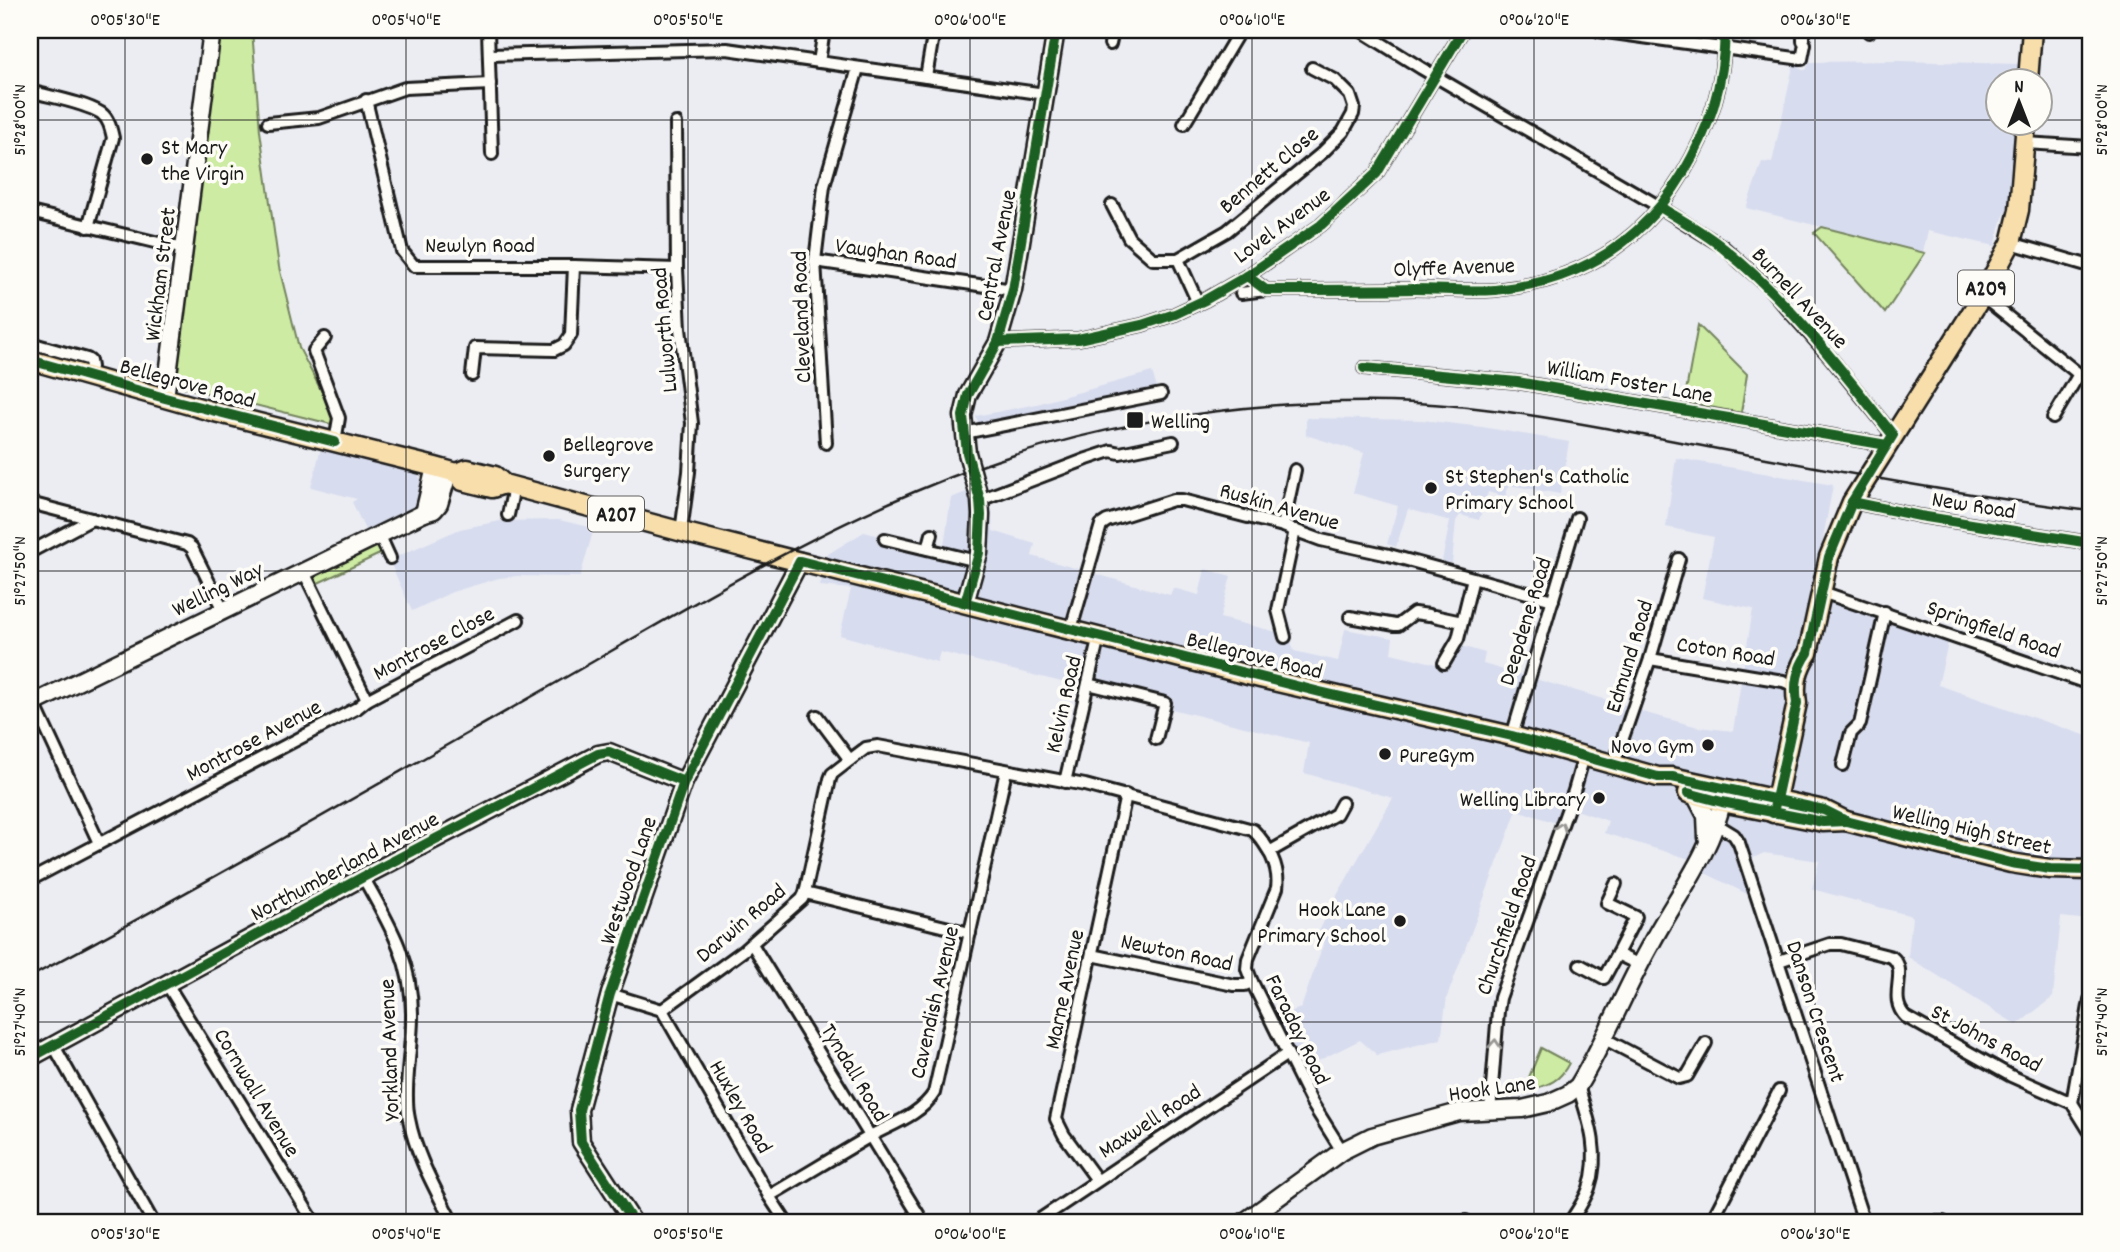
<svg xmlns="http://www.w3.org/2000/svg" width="2120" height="1252" font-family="Dekko,sans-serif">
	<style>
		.built { fill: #d7dcee }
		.green { fill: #cdeba2; stroke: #74845f; stroke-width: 2 }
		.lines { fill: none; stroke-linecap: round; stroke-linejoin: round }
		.street-casing { stroke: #1c1c1c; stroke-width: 16 }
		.secondary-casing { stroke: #1c1c1c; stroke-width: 21 }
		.primary-casing { stroke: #1c1c1c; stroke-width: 23 }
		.street { stroke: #fdfcf7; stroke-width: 10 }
		.secondary { stroke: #fdfcf7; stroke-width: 16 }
		.primary { stroke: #f8deab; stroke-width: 18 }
		.rail { stroke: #1c1c1c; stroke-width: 2.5 }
		.cycleway-casing { stroke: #fdfcf7; stroke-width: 15 }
		.cycleway { stroke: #1b5e20; stroke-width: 10 }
		.oneway { stroke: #989794 }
		.ticks { fill: none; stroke: #1c1c1c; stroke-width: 2; stroke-opacity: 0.45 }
		.poi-dot { fill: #1c1c1c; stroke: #fdfcf7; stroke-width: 2.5 }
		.labels { text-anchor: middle; stroke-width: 7; stroke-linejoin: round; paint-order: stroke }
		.shield { fill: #fdfcf7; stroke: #605f5e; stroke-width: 2 }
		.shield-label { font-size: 21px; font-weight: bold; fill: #1c1c1c }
		.poi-label { font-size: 23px; fill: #1c1c1c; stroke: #fdfcf7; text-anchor: start }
		.street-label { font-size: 23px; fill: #1c1c1c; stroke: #fdfcf7 }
		.neatline { fill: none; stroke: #1c1c1c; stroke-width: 2.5 }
		.ticks-label { font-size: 18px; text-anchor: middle; fill: #1c1c1c }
	</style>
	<rect width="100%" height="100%" fill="#ecedf3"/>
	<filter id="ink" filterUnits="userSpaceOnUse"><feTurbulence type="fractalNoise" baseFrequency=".0143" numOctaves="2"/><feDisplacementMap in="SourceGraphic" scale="14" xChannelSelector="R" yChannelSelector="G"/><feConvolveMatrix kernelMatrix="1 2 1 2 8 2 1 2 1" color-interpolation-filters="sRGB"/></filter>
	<g filter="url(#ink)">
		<!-- built -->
		<g class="built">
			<path d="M1898 61 2019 64 2018 80H1997V122L2015 123 2010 205 2003 218 1995 246 1928 231 1923 252 1746 208 1762 162 1772 163 1794 62 1802 70H1806L1810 62Z"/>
			<path d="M1152 372 1157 388 1132 395 1063 407 983 424 978 423 976 416 1037 404Z"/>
			<path d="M1306 418 1422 420 1482 427 1569 442 1560 494 1509 485 1505 497 1488 492 1479 520 1460 515 1456 521 1452 563 1442 561 1450 521 1408 509 1396 547 1387 544 1398 506 1353 493 1364 453 1306 435Z"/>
			<path d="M321 448 417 473 425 486 424 497 417 506 366 532 352 502 357 499 311 487Z"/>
			<path d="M1676 458 1833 485 1815 581 1871 615 1949 639 1938 685 2090 737V920L2061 917 2053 997 2017 1025 1908 957 1912 916 1812 889 1819 861 1764 853 1751 859 1761 890 1747 894 1701 871 1693 860 1604 833 1608 821 1565 806 1559 824 1517 810 1447 997 1441 1039 1377 1055 1360 1040 1304 1068 1278 1016 1301 1008 1324 942 1316 938 1332 904 1393 798 1304 773 1309 743 940 652 937 662 840 635 851 589 820 586 828 554 864 532 943 552 951 498 984 485 991 507 993 531 1035 544 1032 556 1170 595 1173 588 1199 595 1205 569 1231 576 1220 618 1289 635 1294 651 1338 661 1345 629 1393 638 1391 653 1445 666 1461 646 1485 653 1483 664 1642 710V712L1698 727 1733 731 1753 609 1702 598 1714 537 1666 527Z"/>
			<path d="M559 520 594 528 580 577 517 576 499 578 452 592 412 611 389 560 460 529 500 521Z"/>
		</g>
		<!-- green -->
		<g class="green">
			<path d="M218 30H252L260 131 279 267 299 348 335 417 331 424 179 386 172 382Z"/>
			<path d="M1822 227 1925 253 1885 313 1814 233Z"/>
			<path d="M1698 325 1747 374 1741 413 1684 402Z"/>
			<path d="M376 547 381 548 384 552 316 584C314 574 321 567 331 569Z"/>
			<path d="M1541 1048 1569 1063C1558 1085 1545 1085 1523 1092Z"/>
		</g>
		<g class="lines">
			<!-- street casing -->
			<g class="street-casing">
				<g id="street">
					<path d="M488 30 492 154"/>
					<path d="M1360 30 1421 68 1660 207 1722 246 1767 286 1830 357 1893 435"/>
					<path d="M1599 31 1802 59 1805 44 1803 41V30"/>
					<path d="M1869 32V30"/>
					<path d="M1110 44 1113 30"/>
					<path d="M489 55 727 49 1045 94"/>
					<path d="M819 62 824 30"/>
					<path d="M926 77 934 30"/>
					<path d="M30 91C50 97 83 102 101 113 109 119 111 129 113 138L88 227"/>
					<path d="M366 100 402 251 414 266H574L677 269"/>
					<path d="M268 123 319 118 405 88 490 84"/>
					<path d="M676 123 677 269 680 329 692 423 689 472 681 532"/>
					<path d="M1184 124 1240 30"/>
					<path d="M2025 143 2090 147"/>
					<path d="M1112 205 1129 238 1153 259H1178L1227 231 1322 153 1343 132 1353 114 1354 107 1350 95 1335 80 1312 68"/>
					<path d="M30 212 184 249"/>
					<path d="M2011 243 2090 266"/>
					<path d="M1178 259 1198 303"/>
					<path d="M815 261 1013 290"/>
					<path d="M1247 276 1266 290C1316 290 1365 290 1415 289 1441 289 1469 292 1495 290 1576 282 1640 245 1682 175 1710 128 1724 85 1725 30"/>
					<path d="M1241 293 1266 290"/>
					<path d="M1982 296 2090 383"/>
					<path d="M325 338 314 351 339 418 335 442"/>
					<path d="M998 342 1078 339 1142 325 1175 314 1205 300 1247 276 1321 225 1377 173 1463 30"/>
					<path d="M30 343 87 359 90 361 91 367 88 376"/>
					<path d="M1364 368 1517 382 1887 445"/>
					<path d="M472 375 475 348 554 350 564 345 571 335 574 266"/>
					<path d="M2053 418 2079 374"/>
					<path d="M964 433 1161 394"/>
					<path d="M826 443 815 261 824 186 858 68"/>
					<path d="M980 500 1087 459 1111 451 1120 453 1173 442"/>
					<path d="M1852 502 1920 516 2090 543"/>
					<path d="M30 503 187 544 192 548 223 610"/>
					<path d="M508 515 514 487"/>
					<path d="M1283 526 1295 470"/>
					<path d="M380 536 390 558"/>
					<path d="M885 539 977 561"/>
					<path d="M928 549 932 534"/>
					<path d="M30 552 92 519"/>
					<path d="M304 572 367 700"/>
					<path d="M1822 592 2090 684"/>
					<path d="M1434 616 1462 622"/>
					<path d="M1350 617 1395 625H1398L1414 613 1429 615"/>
					<path d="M1071 629 1101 525 1107 521 1173 500H1182L1283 526 1321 540 1389 555 1553 600"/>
					<path d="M1285 637 1278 610 1295 530"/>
					<path d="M1650 659 1783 681 1795 686"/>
					<path d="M1444 663 1458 639 1473 578"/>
					<path d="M1088 684 1165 703 1156 739"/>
					<path d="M34 703 99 843"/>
					<path d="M817 716 850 760 866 748 878 746 1085 785 1253 830C1268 845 1280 867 1277 888L1248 959 1247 969 1252 982 1312 1103 1342 1151"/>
					<path d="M1512 736 1577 518"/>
					<path d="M1614 764 1650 659 1679 559"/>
					<path d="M1843 765 1851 733 1860 724 1885 612"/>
					<path d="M1065 782 1099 636"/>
					<path d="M1716 824 1734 835 1739 843 1864 1222"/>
					<path d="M1269 852 1336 814 1342 803"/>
					<path d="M363 877C389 923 413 962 412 1017 412 1046 403 1091 409 1119 416 1156 435 1188 452 1222"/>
					<path d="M30 880 357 708 367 700 518 620"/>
					<path d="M1616 884 1607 903 1636 917 1617 954 1640 965"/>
					<path d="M805 893 970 933"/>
					<path d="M752 944 923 1222"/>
					<path d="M1092 955 1234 985H1245L1252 982"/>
					<path d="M1779 961 1830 944H1841L1892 957C1910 971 1886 998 1906 1017L2011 1076 2072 1103 2090 1132"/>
					<path d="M1580 965 1604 978 1617 954"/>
					<path d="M167 984 314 1222"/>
					<path d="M610 994 662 1010"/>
					<path d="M662 1010 743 951 802 899 805 893 830 779 832 774 850 760"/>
					<path d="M662 1010 769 1196 786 1222"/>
					<path d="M1603 1038 1679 1078 1687 1076 1706 1043"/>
					<path d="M54 1046 153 1222"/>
					<path d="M2072 1103 2090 1000"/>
					<path d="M1490 1112 1498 1011 1500 998 1574 791 1584 756"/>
					<path d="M1097 1180 1064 1135 1056 1119 1126 795"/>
					<path d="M769 1196C802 1177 834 1157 867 1138 889 1125 920 1116 934 1093L1006 771"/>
					<path d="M1036 1222 1287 1054"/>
					<path d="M1464 1222 1466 1221"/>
					<path d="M1570 1222C1577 1211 1585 1200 1589 1188 1601 1153 1589 1120 1578 1086"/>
					<path d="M1711 1222 1779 1091"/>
					<path d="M1933 1222H1943"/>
				</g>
			</g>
			<!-- secondary casing -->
			<g class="secondary-casing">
				<g id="secondary">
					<path d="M165 398 212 30"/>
					<path d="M424 513 435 467"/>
					<path d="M965 603 979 553 981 515 980 500 967 453 963 416 968 395 998 342 1013 290 1056 30"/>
					<path d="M30 705 424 513 434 510 439 504 449 471"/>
					<path d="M1695 795 1706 816 1707 838"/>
					<path d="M30 1058 363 877 598 754 609 752 684 782"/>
					<path d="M633 1222 581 1142 579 1110 610 994 684 782 800 561"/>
					<path d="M1244 1222 1342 1151 1372 1136 1459 1112 1522 1109 1548 1103 1568 1094 1578 1086C1606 1040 1625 989 1652 942 1675 899 1712 851 1722 802L1713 795"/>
				</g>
			</g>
			<!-- primary casing -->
			<g class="primary-casing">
				<g id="primary">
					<path d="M2028 80 2032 30"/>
					<path d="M30 360 211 411 435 467 457 473 467 469 495 476 504 484 690 534 1260 678 1512 736 1658 777H1672L1824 810 1846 821 2011 863 2050 869 2090 870"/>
					<path d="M457 473 463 481 492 488 504 484"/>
					<path d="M1688 793 1722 802 1823 822 1846 821"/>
					<path d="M1773 813 1797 703C1794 684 1797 669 1808 653L1829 557 1852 502 1982 296 2011 243 2019 210 2026 122"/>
				</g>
			</g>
			<!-- street -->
			<use href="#street" class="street"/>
			<!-- secondary -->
			<use href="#secondary" class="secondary"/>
			<!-- primary -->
			<use href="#primary" class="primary"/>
			<!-- rail -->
			<path class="rail" d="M30 977C200 887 366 791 533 696 658 625 782 548 914 492 1064 428 1228 399 1390 402 1490 404 1588 425 1686 443 1820 468 1955 494 2090 511"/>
			<!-- cycleway casing -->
			<g class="cycleway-casing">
				<g id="cycleway">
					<path d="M1660 207C1681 220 1704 232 1723 248 1789 300 1841 370 1893 435L1852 502 1829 557 1808 653C1797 669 1794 684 1797 703L1773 813"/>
					<path d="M1247 276 1266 290C1316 290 1365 290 1415 289 1441 289 1469 292 1495 290 1576 282 1640 245 1682 175 1710 128 1724 85 1725 30"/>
					<path d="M998 342 1078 339 1142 325 1175 314 1205 300 1247 276 1321 225 1377 173 1463 30"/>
					<path d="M30 360 165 398 335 442"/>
					<path d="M1364 368 1517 382 1887 445"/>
					<path d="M1852 502 1920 516 2090 543"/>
					<path d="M965 603 979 553 981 515 980 500 967 453 963 416 968 395 998 342 1013 290 1056 30"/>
					<path d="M1688 793 1722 802 1823 822 1846 821"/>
					<path d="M30 1058 363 877 598 754 609 752 684 782"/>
					<path d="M633 1222 581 1142 579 1110 610 994 684 782 800 561 1320 692 1512 736 1658 777H1672L1824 810 1846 821 2011 863 2050 869 2090 870"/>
				</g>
			</g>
			<!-- cycleway -->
			<use href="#cycleway" class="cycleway"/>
		</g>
		<!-- one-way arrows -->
		<defs><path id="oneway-chevron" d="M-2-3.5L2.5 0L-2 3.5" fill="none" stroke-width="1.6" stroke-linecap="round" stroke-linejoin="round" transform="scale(1.75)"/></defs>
		<g class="oneway">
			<use href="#oneway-chevron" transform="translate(1561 827) rotate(-70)"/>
			<use href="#oneway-chevron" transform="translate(1495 1044) rotate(-86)"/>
		</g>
	</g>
	<!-- ticks -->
	<path class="ticks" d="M125 30V1222M406 30V1222M688 30V1222M970 30V1222M1252 30V1222M1534 30V1222M1815 30V1222M30 120H1997M2039 120H2090M30 571H2090M30 1022H2090"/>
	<!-- markers -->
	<g class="poi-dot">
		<circle cx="147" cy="159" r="7"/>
		<rect x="1126" y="411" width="18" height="18" rx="3.5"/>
		<circle cx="549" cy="456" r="7"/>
		<circle cx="1431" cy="488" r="7"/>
		<circle cx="1708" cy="745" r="7"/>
		<circle cx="1385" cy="754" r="7"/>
		<circle cx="1599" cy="798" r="7"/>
		<circle cx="1400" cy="921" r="7"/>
	</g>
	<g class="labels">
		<!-- shield labels -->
		<g class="shield">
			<rect x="1958" y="270.5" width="56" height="35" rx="5"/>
			<rect x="588" y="496.5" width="56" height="35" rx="5"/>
		</g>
		<g class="shield-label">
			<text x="1986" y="295">A209</text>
			<text x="616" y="521">A207</text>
		</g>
		<!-- poi labels -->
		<g class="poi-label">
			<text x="161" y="154">St Mary<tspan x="161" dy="26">the Virgin</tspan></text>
			<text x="1151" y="428">Welling</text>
			<text x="563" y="451">Bellegrove<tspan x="563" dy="26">Surgery</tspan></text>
			<text x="1445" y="483">St Stephen's Catholic<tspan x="1445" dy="26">Primary School</tspan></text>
			<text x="1694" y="753" text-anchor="end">Novo Gym</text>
			<text x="1399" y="762">PureGym</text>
			<text x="1585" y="806" text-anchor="end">Welling Library</text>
			<text x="1386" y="916" text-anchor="end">Hook Lane<tspan x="1386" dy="26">Primary School</tspan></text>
		</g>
		<!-- street labels -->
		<g class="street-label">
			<text transform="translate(1268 169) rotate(-40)" y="8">Bennett Close</text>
			<text transform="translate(1281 224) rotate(-36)" y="8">Lovel Avenue</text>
			<text x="480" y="252">Newlyn Road</text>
			<text transform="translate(896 252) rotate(8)" y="8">Vaughan Road</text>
			<text transform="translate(995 255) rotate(-79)" y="8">Central Avenue</text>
			<text transform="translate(1454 266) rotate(-2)" y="8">Olyffe Avenue</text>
			<text transform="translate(159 274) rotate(-83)" y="8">Wickham Street</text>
			<text transform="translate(1801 297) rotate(47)" y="8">Burnell Avenue</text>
			<text transform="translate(800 317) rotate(-92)" y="8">Cleveland Road</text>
			<text transform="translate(663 330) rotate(-95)" y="8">Lulworth Road</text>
			<text transform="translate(1630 380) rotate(10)" y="8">William Foster Lane</text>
			<text transform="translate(188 382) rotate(15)" y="8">Bellegrove Road</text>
			<text transform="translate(1974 504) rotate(9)" y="8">New Road</text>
			<text transform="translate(1280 505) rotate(16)" y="8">Ruskin Avenue</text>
			<text transform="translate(217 588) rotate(-26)" y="8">Welling Way</text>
			<text transform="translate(1524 621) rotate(-73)" y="8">Deepdene Road</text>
			<text transform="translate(1994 628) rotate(19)" y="8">Springfield Road</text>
			<text transform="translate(433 642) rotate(-28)" y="8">Montrose Close</text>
			<text transform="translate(1726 650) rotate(9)" y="8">Coton Road</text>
			<text transform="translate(1255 654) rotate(14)" y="8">Bellegrove Road</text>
			<text transform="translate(1628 656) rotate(-73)" y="8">Edmund Road</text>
			<text transform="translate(1062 704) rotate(-77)" y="8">Kelvin Road</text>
			<text transform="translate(253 739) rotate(-28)" y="8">Montrose Avenue</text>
			<text transform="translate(1972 828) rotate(13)" y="8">Welling High Street</text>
			<text transform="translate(344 865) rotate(-28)" y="8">Northumberland Avenue</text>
			<text transform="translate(627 880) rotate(-71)" y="8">Westwood Lane</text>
			<text transform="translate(740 922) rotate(-40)" y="8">Darwin Road</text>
			<text transform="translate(1505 925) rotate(-71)" y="8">Churchfield Road</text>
			<text transform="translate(1177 951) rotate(12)" y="8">Newton Road</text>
			<text transform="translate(1063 989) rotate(-78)" y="8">Marne Avenue</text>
			<text transform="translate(933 1002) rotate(-77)" y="8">Cavendish Avenue</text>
			<text transform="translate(1817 1011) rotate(72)" y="8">Danson Crescent</text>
			<text transform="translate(1299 1029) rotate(64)" y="8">Faraday Road</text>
			<text transform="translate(1987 1037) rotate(28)" y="8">St Johns Road</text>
			<text transform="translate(388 1050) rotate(-92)" y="8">Yorkland Avenue</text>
			<text transform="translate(856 1072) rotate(59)" y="8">Tyndall Road</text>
			<text transform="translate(1492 1087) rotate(-8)" y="8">Hook Lane</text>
			<text transform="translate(258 1092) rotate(59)" y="8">Cornwall Avenue</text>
			<text transform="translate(742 1106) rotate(60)" y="8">Huxley Road</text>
			<text transform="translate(1149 1120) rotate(-33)" y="8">Maxwell Road</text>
		</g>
	</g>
	<!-- margin -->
	<rect width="2120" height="1252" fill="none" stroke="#fdfcf7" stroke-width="77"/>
	<!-- north arrow -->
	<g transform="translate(2019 102)"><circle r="33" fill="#fdfcf7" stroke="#a3a29f" stroke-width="2"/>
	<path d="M0-5L12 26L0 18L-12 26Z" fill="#1c1c1c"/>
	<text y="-10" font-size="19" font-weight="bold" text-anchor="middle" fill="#1c1c1c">N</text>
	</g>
	<rect x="38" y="38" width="2044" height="1176" class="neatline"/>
	<g class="ticks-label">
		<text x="125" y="25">0°05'30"E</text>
		<text x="406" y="25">0°05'40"E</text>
		<text x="688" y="25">0°05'50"E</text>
		<text x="970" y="25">0°06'00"E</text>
		<text x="1252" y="25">0°06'10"E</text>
		<text x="1534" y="25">0°06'20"E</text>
		<text x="1815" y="25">0°06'30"E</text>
		<text transform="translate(19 120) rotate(-90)" y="6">51°28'00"N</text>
		<text transform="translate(2101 120) rotate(-90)" y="6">51°28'00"N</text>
		<text transform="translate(19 571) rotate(-90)" y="6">51°27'50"N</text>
		<text transform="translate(2101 571) rotate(-90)" y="6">51°27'50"N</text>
		<text transform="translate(19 1022) rotate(-90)" y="6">51°27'40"N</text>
		<text transform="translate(2101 1022) rotate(-90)" y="6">51°27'40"N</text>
		<text x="125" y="1239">0°05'30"E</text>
		<text x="406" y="1239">0°05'40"E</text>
		<text x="688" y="1239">0°05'50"E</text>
		<text x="970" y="1239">0°06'00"E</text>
		<text x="1252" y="1239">0°06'10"E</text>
		<text x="1534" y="1239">0°06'20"E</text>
		<text x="1815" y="1239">0°06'30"E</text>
	</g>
</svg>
